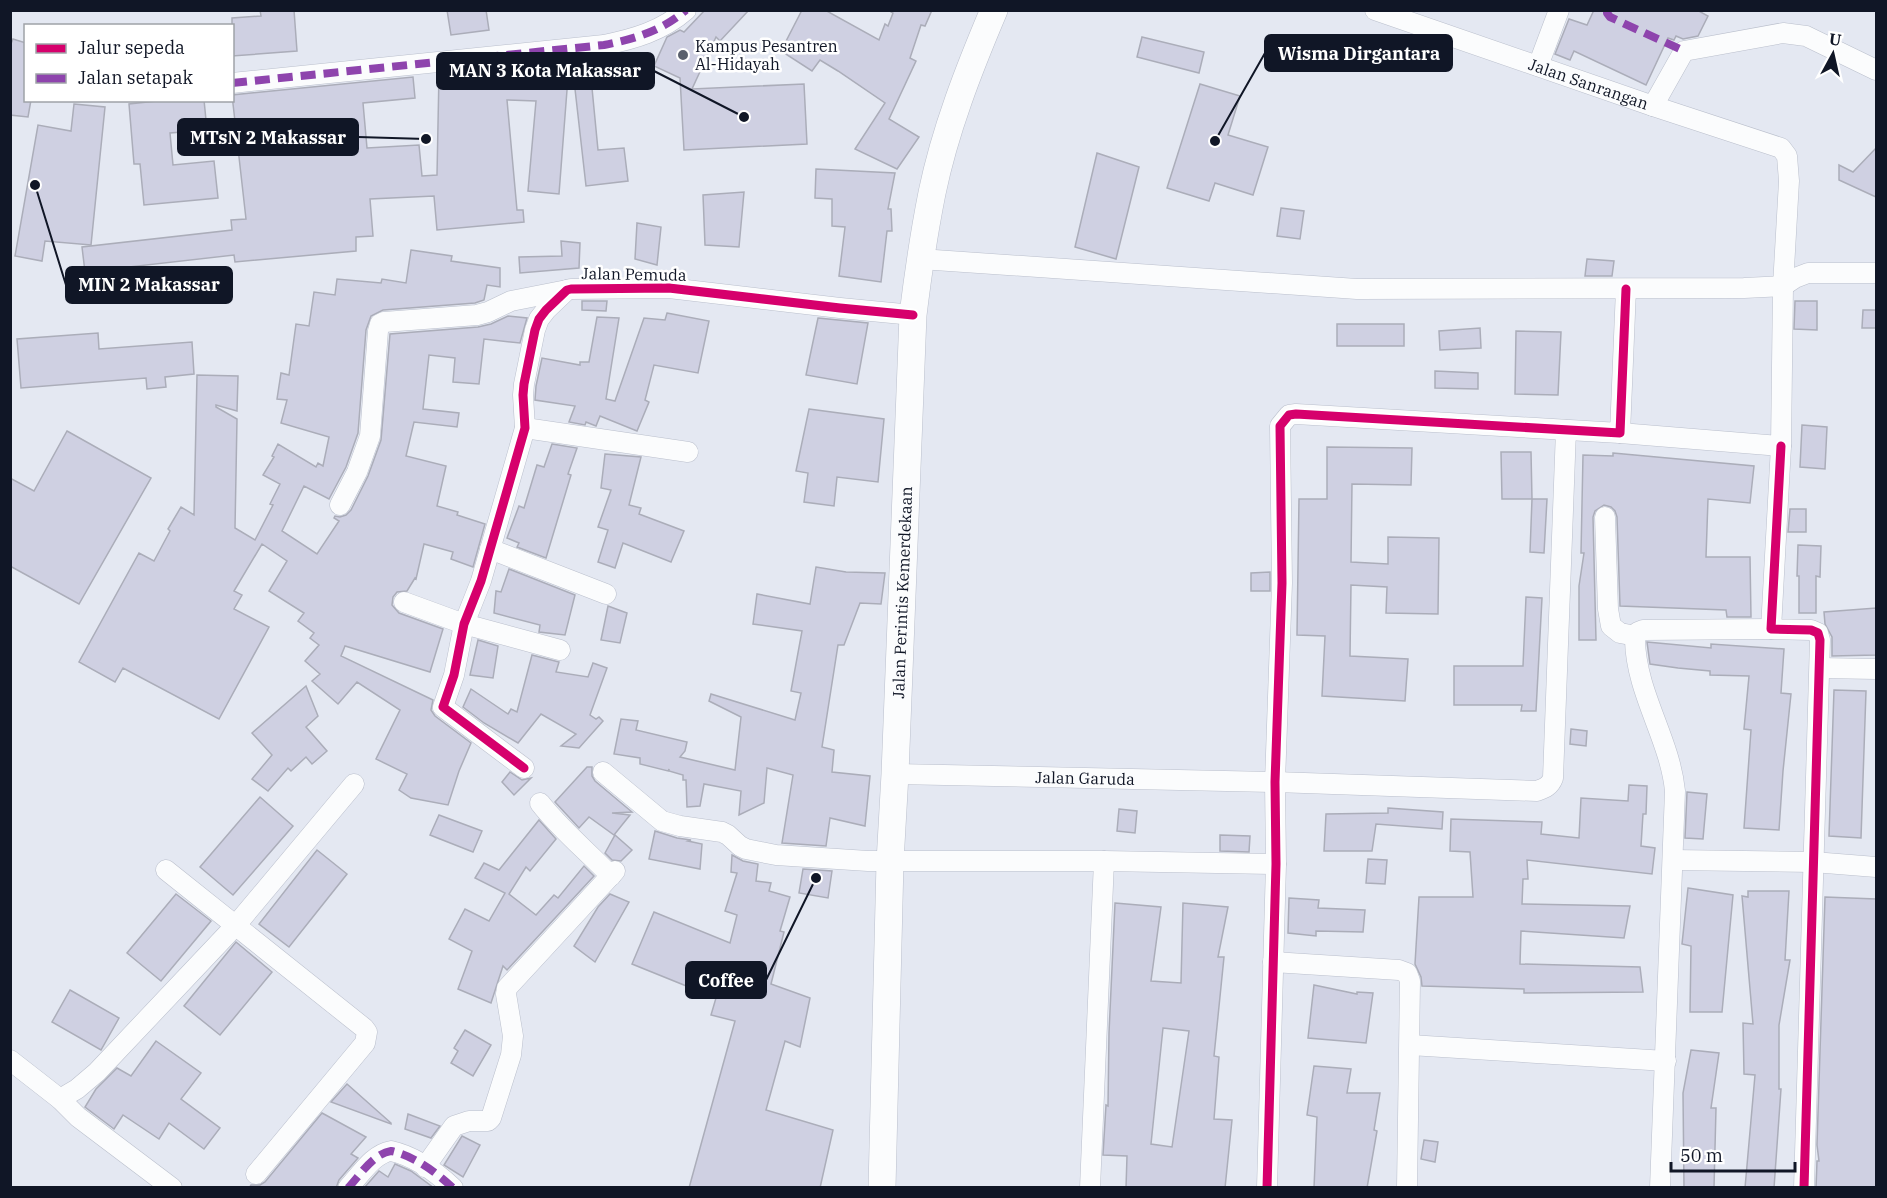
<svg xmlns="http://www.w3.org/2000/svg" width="1887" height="1198" font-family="'IBM Plex Serif',serif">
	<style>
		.building { fill: #cfd0e2; stroke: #abadb9; stroke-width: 1.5; fill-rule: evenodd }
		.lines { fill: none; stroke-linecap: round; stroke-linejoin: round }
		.minor-casing { stroke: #babfcc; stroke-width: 21 }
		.highway-casing { stroke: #babfcc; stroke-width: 28 }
		.minor { stroke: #fbfcfd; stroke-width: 20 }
		.highway { stroke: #fbfcfd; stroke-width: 27 }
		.quiet { stroke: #8e44ad; stroke-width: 8; stroke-dasharray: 15 8; stroke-linecap: butt }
		.cycleway-casing { stroke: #fff; stroke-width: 13 }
		.cycleway { stroke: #d6006c; stroke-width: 9 }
		.poi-dot { fill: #5a606d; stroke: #fff; stroke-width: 2 }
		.labels { text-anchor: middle; stroke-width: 5; stroke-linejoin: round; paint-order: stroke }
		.poi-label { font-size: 16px; fill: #101626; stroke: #fff; text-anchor: start }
		.street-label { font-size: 16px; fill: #101626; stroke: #fff }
		.leader { fill: none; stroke: #101626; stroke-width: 2 }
		.callout-dot { fill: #101626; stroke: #fff; stroke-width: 2 }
		.callout { fill: #101626; stroke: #101626; stroke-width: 2 }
		.callout-label { font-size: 18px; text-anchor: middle; font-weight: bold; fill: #fff }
	</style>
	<rect width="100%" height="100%" fill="#e4e8f2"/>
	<!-- building -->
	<g class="building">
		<path d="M260 10H294L297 51 232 56V18L261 16Z"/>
		<path d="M447 10H486L489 30 451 35Z"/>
		<path d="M705 10H749L720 41 716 37 692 89 804 84 807 144 684 150 680 78 654 66 667 37 680 30 684 32Z"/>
		<path d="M802 10H825L879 40 885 24 888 26 893 13 888 10H932L925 26 921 25 910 58 916 61 889 119 919 137 897 169 855 149 885 103 838 71 820 60 812 71 781 51Z"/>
		<path d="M1594 10H1697L1708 16 1698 36 1683 39 1676 36 1674 40 1668 38 1646 85 1574 51 1570 60 1555 54 1569 19 1587 25Z"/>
		<path d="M1142 37 1204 52 1199 73 1137 57Z"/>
		<path d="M13 39 26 43V100H31L28 117 10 115V46Z"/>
		<path d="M539 69 570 72 567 90 559 194 528 191 536 101 507 100 517 210H523L524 222 437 230 434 196 370 199 373 236 356 237V251L235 262 234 255 85 272 82 247 232 230 231 220 246 219 232 95 413 77 415 98 363 103 367 148 419 145 422 176 437 175 439 74 466 71 538 73Z"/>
		<path d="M1200 84 1240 96 1228 135 1268 147 1253 195 1215 183 1209 201 1167 188Z"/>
		<path d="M592 88 598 150 624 148 628 181 586 186 575 89Z"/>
		<path d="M166 100H204L207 130 170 133 173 165 214 161 218 198 144 205 140 164H134L129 104Z"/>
		<path d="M74 104 105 107 91 245 45 241 42 261 15 256 38 125 71 131Z"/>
		<path d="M1876 148V197L1839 180V165L1853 172Z"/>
		<path d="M1097 153 1139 167 1116 259 1075 247Z"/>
		<path d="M816 169 895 173 888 209H891L892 231H887L881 282 839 276 845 227 832 226V199L815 198Z"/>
		<path d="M744 192 739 247 705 245 703 195Z"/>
		<path d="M1281 208 1304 211 1300 239 1277 236Z"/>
		<path d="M637 223 661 227 657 265 635 259Z"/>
		<path d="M561 241 580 243 579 268 520 273 519 257 562 256Z"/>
		<path d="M411 250 452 256 451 261 500 268V287L487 285 484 300 475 303 383 310 371 316 366 330 358 433 346 467 329 499 304 486 282 531 317 554 339 521 334 518 335 516 340 517 346 515 351 510 368 476 381 440 390 334 478 327 491 324 508 316 527 318 520 343 484 339 479 384 453 382 455 358 429 355 423 409 459 413 457 427 414 422 406 456 446 466 437 506 458 512 457 515 485 524 473 567 451 559 453 552 424 544 416 579 415 578 407 591 397 592 393 597 392 605 399 613 443 629 430 672 345 646 341 656 433 700 431 710 435 716 471 743 459 771 448 805 411 798 399 790 407 774 376 759 400 710 357 682 338 704 312 681 320 674 305 661 319 645 310 638 314 633 298 621 304 613 269 591 287 561 262 544 234 591 242 595 234 609 269 627 219 719 123 668 115 682 79 662 139 553 154 561 170 531 168 529 181 507 194 515 197 375 238 376 237 411 216 405V407L237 419 235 528 255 540 273 505 270 504 280 484 263 475 274 457 272 456 278 444 316 467 318 463 323 466 329 437 281 423 287 400 277 399 281 373 289 375 296 324 309 326 314 292 335 295 337 279 381 283 382 279 406 283Z"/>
		<path d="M1587 259 1614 261 1612 276H1585Z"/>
		<path d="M582 301H607L606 311 582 310Z"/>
		<path d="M1795 301H1817V330L1794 329Z"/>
		<path d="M1863 310H1876V328H1862Z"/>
		<path d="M667 313 709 321 698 373 654 365 645 400 649 402 637 431 600 416 596 426 586 422 585 425 569 422 575 406 535 400 536 386 542 358 580 365V362H589L597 317 619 318 606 399 615 401 644 318 665 320Z"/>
		<path d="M818 318 868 323 857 384 806 375Z"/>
		<rect x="1337" y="324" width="67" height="22"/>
		<path d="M1480 328 1481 348 1440 350 1439 331Z"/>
		<path d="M1516 331 1561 332 1558 395 1515 394Z"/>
		<path d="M98 333 99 349 192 342 194 374 165 377 166 387 147 389 146 378 21 388 17 339Z"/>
		<path d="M1435 371 1478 373V389L1435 388Z"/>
		<path d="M809 409 884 419 878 482 837 477 834 506 804 502 808 473 796 471Z"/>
		<path d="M1802 425 1827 427 1825 469 1800 467Z"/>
		<path d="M67 431 151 478 79 604 10 566V478L34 491Z"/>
		<path d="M552 444 577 448 568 474 571 475 546 558 517 547 519 543 507 538 519 506 524 508 537 465 544 467Z"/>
		<path d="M1327 447 1412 448 1411 485 1352 484 1351 562 1388 564V537L1439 538 1438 614 1386 613 1387 587 1351 585 1350 656 1408 659 1405 701 1322 696 1325 636 1297 635 1299 499H1327Z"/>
		<path d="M1501 452H1531L1532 499H1502Z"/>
		<path d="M1613 453 1754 466 1750 503 1708 499 1706 557H1750L1751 617H1727L1726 610 1620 606 1617 517 1615 511 1611 507 1604 505 1595 511 1593 517 1596 640H1579V586L1584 553H1581L1583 455 1613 456Z"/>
		<path d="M605 454 641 457 629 505 641 508 639 514 684 531 671 562 623 543 615 568 598 562 608 530 598 527 611 490 601 488Z"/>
		<path d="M1532 499H1547L1544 553 1530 552Z"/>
		<path d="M1790 509H1806V532H1788Z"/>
		<path d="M1798 545 1821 546 1820 577 1816 576V613H1799V576H1797Z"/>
		<path d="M816 567 846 572 885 573 881 604 860 603 844 645H838L822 747 834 750 832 772 870 776 865 826 830 818 826 846 782 843 793 775 767 768 764 803 739 815 741 791 704 784 700 806 687 807 686 780H683V775L669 771V769L668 771 640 764V758L614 754 621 719 638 721 636 730 687 742 685 751 680 757 735 770 741 717 709 701 711 694 795 720 801 693 791 691 802 631 753 624 757 594 810 604Z"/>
		<path d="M509 569 575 595 565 635 539 632 540 625 494 613 496 591 501 592Z"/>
		<path d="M1270 572V591H1251V573Z"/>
		<path d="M1526 597 1542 598 1536 711H1521L1522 705H1454V666H1523Z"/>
		<path d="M608 606 627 613 620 643 601 640Z"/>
		<path d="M1876 608V655L1832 656V637L1825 624 1824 612Z"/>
		<path d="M478 640 498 646 493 678 470 675Z"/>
		<path d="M1647 642 1711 648V644L1784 649 1781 693 1791 694 1783 771 1779 830 1744 828 1751 730 1744 729 1749 676 1710 675V671L1678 668 1650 664Z"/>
		<path d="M532 655 559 662 556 672 588 677 593 663 607 668 590 715 596 719 599 717 603 721 579 748 561 746 576 734 541 714 518 743 484 723 463 707 471 689 508 714 511 709 517 712Z"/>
		<path d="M306 686 318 716 306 727 327 751 312 764 306 757 291 771 288 768 268 791 252 779 272 755 252 733Z"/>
		<path d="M1834 690 1866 691 1861 838 1829 836Z"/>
		<path d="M1571 729 1587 731 1586 746 1570 744Z"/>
		<path d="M587 767H592V776L595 781 632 812 612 813 630 815 614 835 589 817 579 828 555 802Z"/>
		<path d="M510 772 522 780 531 778 514 795 502 782Z"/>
		<path d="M1629 785 1647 786 1646 814H1643L1641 846 1655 848 1652 874 1527 860 1528 879H1523L1522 904 1630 906 1624 938 1521 931 1520 964 1640 967 1643 992 1524 993V989L1422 986 1421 977 1415 964 1419 897H1473L1470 852 1450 851 1451 819 1542 822 1541 834 1579 838 1581 798 1628 801Z"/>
		<path d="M1687 792 1707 794 1703 839 1685 838Z"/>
		<path d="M260 797 293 826 233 895 200 867Z"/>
		<path d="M1388 808 1443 812 1442 829 1376 824 1372 851H1324L1326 814 1388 813Z"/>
		<path d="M1119 809 1137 811 1135 833 1117 831Z"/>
		<path d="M439 815 482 831 473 852 430 835Z"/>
		<path d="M539 820 556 839 530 871 526 867 509 894 536 915 554 895 558 898 584 866 594 876 507 970 503 966 491 1003 458 989 472 951 449 939 465 909 489 921 505 893 475 878 484 863 499 870Z"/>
		<path d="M655 831 677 838 691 840 688 841 702 844 700 869 649 859Z"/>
		<path d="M615 835 632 850 621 861 612 860 605 853Z"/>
		<path d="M1220 835 1250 836 1249 852 1220 851Z"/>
		<path d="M317 850 347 874 289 947 259 924Z"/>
		<path d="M732 855 743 861 758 864 756 881 771 883 769 891 790 897 780 931 784 932 771 984 810 998 800 1047 785 1041 766 1110 833 1130 820 1188H689L735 1021 711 1015 716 998 632 964 654 912 730 943 737 915 725 911 737 873 731 872Z"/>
		<path d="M1368 859 1387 860 1385 884 1366 883Z"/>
		<path d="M803 869 832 871 828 898 799 893Z"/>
		<path d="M1688 888 1733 895 1722 1012H1690L1691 946 1682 944Z"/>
		<path d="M1748 891H1789L1785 960H1790L1779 1025V1089H1781L1774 1188H1745L1755 1075 1744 1074 1743 1023 1753 1024 1742 896 1748 897Z"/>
		<path d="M176 894 211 921 161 981 127 953Z"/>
		<path d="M610 894 629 902 595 962 574 946 598 907Z"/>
		<path d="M1825 897 1876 899V1188H1816L1817 1161H1819L1817 1145Z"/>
		<path d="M1289 898 1319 900 1318 908 1365 910 1363 932 1316 931V936L1288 933Z"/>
		<path d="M1115 903 1161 907 1151 981 1181 983 1183 903 1228 907 1218 957H1224L1214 1056 1219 1057 1214 1119 1232 1120 1225 1188H1126L1127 1156 1103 1155 1106 1105 1108 1106 1109 1033ZM1163 1028 1189 1031 1172 1147 1151 1144Z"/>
		<path d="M236 942 272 972 220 1035 184 1006Z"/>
		<path d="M1314 985 1357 994V992L1373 993 1366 1043 1308 1038Z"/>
		<path d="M70 990 119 1018 101 1050 52 1022Z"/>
		<path d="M465 1030 491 1045 473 1076 451 1063 458 1051 454 1048Z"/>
		<path d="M156 1041 201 1073 181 1099 220 1128 204 1149 169 1123 159 1139 123 1115 114 1129 85 1107 96 1089 117 1068 131 1076Z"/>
		<path d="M1691 1050 1719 1053 1711 1108H1716L1714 1188H1684L1683 1093Z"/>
		<path d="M1314 1066 1351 1069 1347 1093H1380L1374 1130 1377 1131 1367 1188H1314L1317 1117 1307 1115Z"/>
		<path d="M347 1084 391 1123V1124L331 1102Z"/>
		<path d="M322 1113 366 1137 351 1154 358 1158 339 1180 336 1188H249L251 1185H260L265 1182Z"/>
		<path d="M408 1114 440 1126 431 1138 405 1129Z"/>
		<path d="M462 1136 480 1145 463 1177 444 1165Z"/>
		<path d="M1424 1140 1438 1142 1435 1162 1421 1159Z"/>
		<path d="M395 1164 411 1171 434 1188H364L379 1171 388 1177Z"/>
	</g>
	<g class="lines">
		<!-- minor casing -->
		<g class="minor-casing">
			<g id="minor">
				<path id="s1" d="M1375 10 1653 106 1684 51 1783 33 1806 36 1876 70"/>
				<path d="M1538 66 1559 10"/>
				<path d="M232 83 604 45C634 39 662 31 686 10"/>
				<path d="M920 259 1357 289 1744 288 1783 286 1795 278 1808 273H1876"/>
				<path d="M525 428 688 452"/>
				<path d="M1620 433 1781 446 1783 286 1789 181 1787 156 1781 148 1653 106"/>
				<path d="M1781 446 1771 629 1811 630 1818 633 1820 640 1804 1188"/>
				<path d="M340 505 357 472 370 436 378 331 380 324 384 322 477 315 488 312 511 301 567 290"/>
				<path d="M1605 517 1608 609 1611 626 1620 633 1636 636"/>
				<path d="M490 549 606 594"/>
				<path d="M404 602 464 624 560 650"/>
				<path d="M1820 668 1876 669"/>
				<path d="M524 768 443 707 454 675 464 624 481 581 525 428 523 395 524 384 535 330 539 319 546 310 567 290 571 289 669 288 840 308 913 315"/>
				<path d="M603 772 662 821 680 826 722 832 728 835 740 846 746 849 776 855 868 861H1104L1276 864"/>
				<path id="s2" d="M895 774 1275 782 1537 791C1545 788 1550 786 1553 778L1566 430"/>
				<path d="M540 803C561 830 587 851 611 876"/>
				<path d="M1673 860 1813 862 1876 867"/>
				<path d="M166 870 364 1028 367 1032 365 1043 256 1174"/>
				<path d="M1273 962 1399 970 1407 973 1410 981 1407 1188"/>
				<path d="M1410 1045 1666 1061"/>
				<path d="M10 1060 60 1099 78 1117 172 1188"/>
				<path d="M60 1099 77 1089 97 1072 236 925 354 784"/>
				<path d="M425 1167 454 1126 469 1121H488L491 1118 511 1055 513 1036 506 994 507 988 615 871"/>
				<path d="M348 1188C361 1174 373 1154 391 1151 414 1156 436 1172 453 1188"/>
				<path d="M1090 1188 1104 861"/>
				<path d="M1267 1188 1276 864 1275 782 1282 583 1280 426 1289 415 1296 414 1620 433 1626 289"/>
				<path d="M1660 1188 1675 791C1670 739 1636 693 1635 640L1638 632 1643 630 1771 629"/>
			</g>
		</g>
		<!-- highway casing -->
		<g class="highway-casing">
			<g id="highway">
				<path id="s3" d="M882 1188 890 862 895 774 913 315C918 274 924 233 932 193 945 130 969 69 994 10"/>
			</g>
		</g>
		<!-- minor -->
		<use href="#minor" class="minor"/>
		<!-- highway -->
		<use href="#highway" class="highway"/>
		<!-- quiet -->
		<g class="quiet">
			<path d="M1607 10V13L1610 17 1684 51"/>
			<path d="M232 83 604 45C634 39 662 31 686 10"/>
			<path d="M348 1188C361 1174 373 1154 391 1151 414 1156 436 1172 453 1188"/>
		</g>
		<!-- cycleway casing -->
		<g class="cycleway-casing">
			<g id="cycleway">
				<path d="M1781 446 1771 629 1811 630 1818 633 1820 640 1804 1188"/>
				<path d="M524 768 443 707 454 675 464 624 481 581 525 428 523 395 524 384 535 330 539 319 546 310 567 290 571 289 669 288 840 308 913 315"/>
				<path d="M1267 1188 1276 864 1275 782 1282 583 1280 426 1289 415 1296 414 1620 433 1626 289"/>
			</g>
		</g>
		<!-- cycleway -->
		<use href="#cycleway" class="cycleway"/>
	</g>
	<!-- markers -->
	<circle class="poi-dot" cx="683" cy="55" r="6"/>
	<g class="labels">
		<!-- poi labels -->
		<g class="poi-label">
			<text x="695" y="52">Kampus Pesantren<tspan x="695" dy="18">Al-Hidayah</tspan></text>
		</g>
		<!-- street labels -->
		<g class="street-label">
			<text dy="6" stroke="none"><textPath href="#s1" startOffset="226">Jalan Sanrangan</textPath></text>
			<text transform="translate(634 274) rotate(1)" y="6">Jalan Pemuda</text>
			<text dy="6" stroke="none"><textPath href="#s3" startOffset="596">Jalan Perintis Kemerdekaan</textPath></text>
			<text dy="6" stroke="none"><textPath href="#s2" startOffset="190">Jalan Garuda</textPath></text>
		</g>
	</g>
	<!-- callouts -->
	<path class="leader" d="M1215 141L1265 53M744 117L654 71M426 139L358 137M35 185L66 285M816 878L766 980"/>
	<g class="callout-dot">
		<circle cx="1215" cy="141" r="6"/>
		<circle cx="744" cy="117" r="6"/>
		<circle cx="426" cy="139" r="6"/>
		<circle cx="35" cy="185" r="6"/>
		<circle cx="816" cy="878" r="6"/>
	</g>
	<g class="callout">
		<rect x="1265" y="35" width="187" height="36" rx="6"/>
		<rect x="437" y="53" width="217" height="36" rx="6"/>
		<rect x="178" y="119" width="180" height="36" rx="6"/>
		<rect x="66" y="267" width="166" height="36" rx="6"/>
		<rect x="686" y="962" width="80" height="36" rx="6"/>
	</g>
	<g class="callout-label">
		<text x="1359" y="60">Wisma Dirgantara</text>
		<text x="545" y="77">MAN 3 Kota Makassar</text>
		<text x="268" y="144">MTsN 2 Makassar</text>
		<text x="149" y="291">MIN 2 Makassar</text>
		<text x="726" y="987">Coffee</text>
	</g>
	<!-- border -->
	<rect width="1887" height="1198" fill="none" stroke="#101626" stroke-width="24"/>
	<!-- legend -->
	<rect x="24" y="24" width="210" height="78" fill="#ffffff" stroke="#9fa2a8" stroke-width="1.5"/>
	<rect x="36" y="44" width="30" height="9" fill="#d6006c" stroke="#9fa2a8" stroke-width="1.5"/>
	<text x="78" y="54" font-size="18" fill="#101626">Jalur sepeda</text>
	<rect x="36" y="74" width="30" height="9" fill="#8e44ad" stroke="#9fa2a8" stroke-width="1.5"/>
	<text x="78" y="84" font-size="18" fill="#101626">Jalan setapak</text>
	<!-- north arrow -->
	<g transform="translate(1833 54) rotate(8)" stroke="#ffffff" stroke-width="4.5" paint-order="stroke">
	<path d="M0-4.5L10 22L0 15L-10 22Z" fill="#101626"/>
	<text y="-9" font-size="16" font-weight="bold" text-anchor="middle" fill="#101626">U</text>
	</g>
	<!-- scale -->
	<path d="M1671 1162v9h124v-9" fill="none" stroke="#101626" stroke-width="3"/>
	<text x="1680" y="1162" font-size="18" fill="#101626" stroke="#ffffff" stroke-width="4.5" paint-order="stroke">50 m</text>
</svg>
